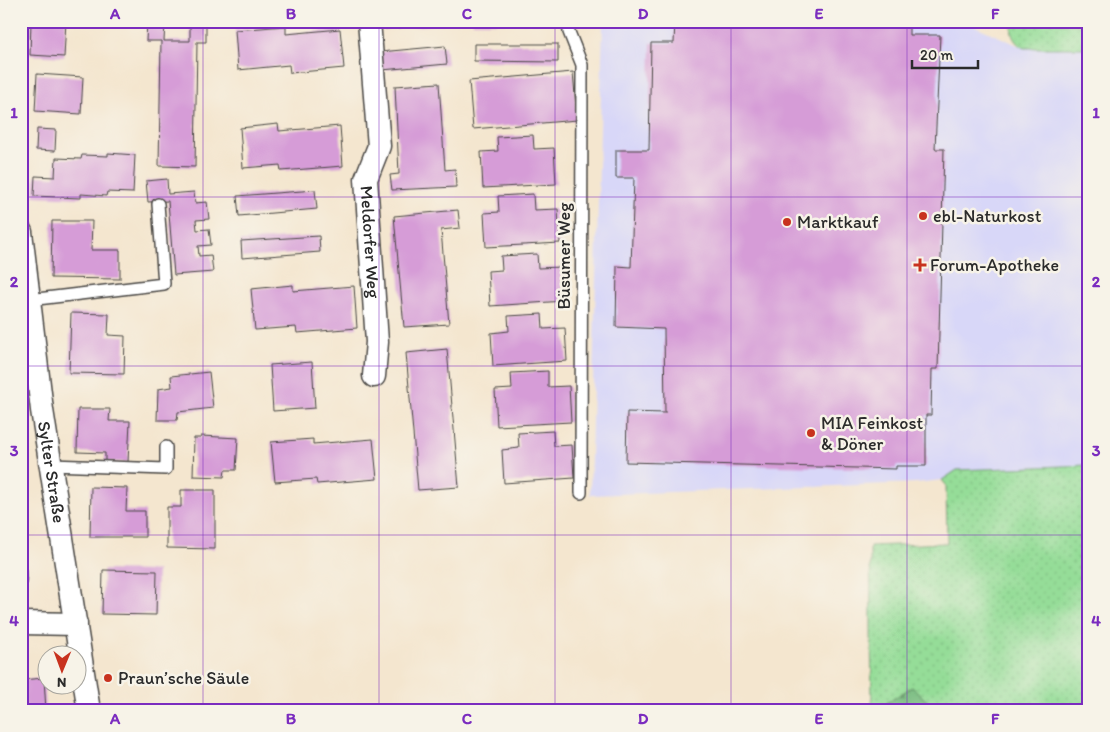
<svg xmlns="http://www.w3.org/2000/svg" width="1110" height="732" font-family="Itim,sans-serif">
	<style>
		.built { fill: #d8d7f8 }
		.grass { fill: url(#grass-dots); stroke: #608462 }
		.forest { fill: url(#forest-firs); stroke: #527456 }
		.building { fill: #d69cd7 }
		.lines { fill: none; stroke-linecap: round; stroke-linejoin: round }
		.service-casing { stroke: #494744; stroke-width: 14 }
		.minor-casing { stroke: #494744; stroke-width: 25 }
		.service { stroke: #fff; stroke-width: 11 }
		.minor { stroke: #fff; stroke-width: 22 }
		.grid { fill: none; stroke: #7b2cbf; stroke-width: 1; stroke-opacity: 0.55 }
		.poi-dot { fill: #c8321e; stroke: #f7f3e8; stroke-width: 2 }
		.labels { text-anchor: middle; stroke-width: 5; stroke-linejoin: round; paint-order: stroke }
		.poi-label { font-size: 18px; fill: #2b2b2b; stroke: #f7f3e8; text-anchor: start }
		.street-label { font-size: 18px; fill: #2b2b2b; stroke: #f7f3e8 }
		.neatline { fill: none; stroke: #7b2cbf; stroke-width: 2 }
		.grid-label { font-size: 16px; text-anchor: middle; font-weight: bold; fill: #7b2cbf }
	</style>
	<defs>
		<pattern id="grass-dots" width="8" height="8" patternUnits="userSpaceOnUse" patternTransform="scale(1.25)"><rect width="8" height="8" fill="#95dd98"/><path d="M2 2h.1M6 6h.1" fill="none" stroke="#81be83" stroke-width="1.8" stroke-linecap="round"/></pattern>
		<pattern id="forest-firs" width="22" height="20" patternUnits="userSpaceOnUse" patternTransform="scale(1.25)"><rect width="22" height="20" fill="#78bc80"/><path d="M5 1l3.5 6h-7zM16 11l3.5 6h-7z" fill="#639969"/></pattern>
	</defs>
	<rect width="100%" height="100%" fill="#f7f3e8"/>
	<filter id="ink" filterUnits="userSpaceOnUse"><feTurbulence type="fractalNoise" baseFrequency=".02" numOctaves="2"/><feDisplacementMap in="SourceGraphic" scale="10" xChannelSelector="R" yChannelSelector="G"/><feConvolveMatrix kernelMatrix="1 2 1 2 8 2 1 2 1" color-interpolation-filters="sRGB"/></filter>
	<filter id="wash" filterUnits="userSpaceOnUse"><feTurbulence type="fractalNoise" baseFrequency=".0096" numOctaves="4" result="noise"/><feDisplacementMap in="SourceGraphic" scale="20" xChannelSelector="R" yChannelSelector="G"/><feGaussianBlur stdDeviation="1.12" result="paint"/><feColorMatrix in="noise" values="0 0 0 0 0 0 0 0 0 0 0 0 0 0 0 0 0 1.4 0 .05"/><feComposite in="paint" operator="in"/></filter>
	<g filter="url(#wash)">
		<rect width="100%" height="100%" fill="#f4e6cf"/>
		<!-- built -->
		<path class="built" d="M603 21H964L1024 48H1089V465L957 470 942 480 916 483 590 495Z"/>
		<!-- grass -->
		<g class="grass">
			<path d="M1015 21H1041L1089 26V48H1024C1014 43 1007 31 1015 21Z"/>
			<path d="M1089 465V711H938L912 687 874 711H872L870 546 947 543 946 485 942 480 957 470Z"/>
		</g>
		<!-- forest -->
		<path class="forest" d="M912 687 938 711H874Z"/>
		<g id="blocks">
			<!-- building -->
			<g class="building">
				<path d="M31 21H66L64 57 30 55Z"/>
				<path d="M147 21H165L164 41H190V21H206V42H197L195 167 159 166 161 41H146Z"/>
				<path d="M384 21H442L443 24 385 29Z"/>
				<rect x="473" y="21" width="76" height="2"/>
				<path d="M675 21 909 22V35H940L935 149H944L938 369H932L931 415H926V466H896V469L626 462 627 412 665 413 664 329 616 327 617 266 631 267 634 178H616V150H649L651 43H674Z"/>
				<path d="M286 26V34L340 29 344 68 290 73 289 65 238 70 235 30Z"/>
				<path d="M474 44H558V62L474 61Z"/>
				<path d="M445 46 447 64 382 70 380 52Z"/>
				<path d="M573 72 577 120 473 129 469 81Z"/>
				<path d="M37 74 83 77 81 114 35 111Z"/>
				<path d="M439 83 445 170 455 169 456 187 392 190 390 175 399 174 395 86Z"/>
				<path d="M278 124 279 131 340 126 343 166 281 171 280 165 243 168 240 128Z"/>
				<path d="M37 129 56 130 55 151 36 150Z"/>
				<path d="M533 135 534 149 554 148 556 184 483 188 481 152 498 151 497 137Z"/>
				<path d="M108 153 135 155 133 193 107 192 106 196 81 194V198L34 196 35 176 55 177 56 158 81 159 82 155 108 156Z"/>
				<path d="M167 179 168 194 194 192 195 203 207 202 209 219 196 220 197 230 209 229 211 245 198 246 199 256 211 255 213 272 174 275 168 201 148 202 146 181Z"/>
				<path d="M315 190 317 209 239 216 237 196Z"/>
				<path d="M533 194 534 210 558 209 560 243 486 247 484 213 499 212 498 196Z"/>
				<path d="M458 210 460 228 441 230 449 324 404 327 394 216Z"/>
				<path d="M52 221H92L91 250H120V279L51 278Z"/>
				<path d="M319 236 320 252 242 258 241 241Z"/>
				<path d="M537 254 538 268 561 267 564 301 490 306 488 271 502 270 501 256Z"/>
				<path d="M293 285V291L354 286 357 328 297 333 296 327 255 330 251 289Z"/>
				<path d="M71 313 109 314 108 335 125 336 124 374 69 373Z"/>
				<path d="M542 314 543 329 565 328 567 361 493 366 491 333 509 331 508 316Z"/>
				<path d="M447 349 459 487 418 490 406 353Z"/>
				<path d="M312 362 315 408 273 411 270 365Z"/>
				<path d="M548 371V387L569 386 571 422 497 426 495 390 512 389 511 373Z"/>
				<path d="M209 372 213 408 178 412 177 420H157L158 389 172 387 171 376Z"/>
				<path d="M78 409H110L109 421H130L128 462H105V453L77 452Z"/>
				<path d="M553 431 554 446 572 445 574 478 504 483 502 450 519 448 518 433Z"/>
				<path d="M201 436 238 438 236 470H225L224 477 193 476 194 438H201Z"/>
				<path d="M313 439V444L373 439 377 479 317 484 316 479 275 482 271 442Z"/>
				<path d="M91 487 127 488 126 511H145V537H90Z"/>
				<path d="M181 490H215V549L167 548V507H181Z"/>
				<path d="M21 568 27 569 26 602H21Z"/>
				<path d="M103 570 157 571 156 615 102 614Z"/>
				<path d="M44 678 46 711H21V680Z"/>
			</g>
		</g>
	</g>
	<g filter="url(#ink)">
		<use href="#blocks" fill-opacity="0" stroke="#494744" stroke-width="1"/>
		<g class="lines">
			<!-- service casing -->
			<g class="service-casing">
				<g id="service">
					<path d="M568 21 569 32 582 65 581 493"/>
					<path d="M29 300 164 284 158 204"/>
					<path d="M51 465 166 469V447"/>
				</g>
			</g>
			<!-- minor casing -->
			<g class="minor-casing">
				<g id="minor">
					<path id="s1" d="M369 21 379 146 366 179 377 342 374 376"/>
					<path id="s2" d="M21 232 42 410 89 711"/>
					<path d="M21 623 76 624"/>
				</g>
			</g>
			<!-- service -->
			<use href="#service" class="service"/>
			<!-- minor -->
			<use href="#minor" class="minor"/>
		</g>
	</g>
	<!-- grid -->
	<path class="grid" d="M203 21V711M379 21V711M555 21V711M731 21V711M907 21V711M21 197H1089M21 366H1089M21 535H1089"/>
	<!-- markers -->
	<g class="poi-dot">
		<circle cx="923" cy="216" r="5"/>
		<circle cx="787" cy="222" r="5"/>
		<path d="M917.5 257.5h5v5h5v5h-5v5h-5v-5h-5v-5h5z"/>
		<circle cx="811" cy="433" r="5"/>
		<circle cx="108" cy="678" r="5"/>
	</g>
	<g class="labels">
		<!-- poi labels -->
		<g class="poi-label">
			<text x="933" y="222">ebl-Naturkost</text>
			<text x="797" y="228">Marktkauf</text>
			<text x="930" y="271">Forum-Apotheke</text>
			<text x="821" y="429">MIA Feinkost<tspan x="821" dy="21">&amp; Döner</tspan></text>
			<text x="118" y="684">Praun’sche Säule</text>
		</g>
		<!-- street labels -->
		<g class="street-label">
			<text dy="6" stroke="none"><textPath href="#s1" startOffset="224">Meldorfer Weg</textPath></text>
			<text transform="translate(564 256) rotate(-90)" y="6">Büsumer Weg</text>
			<text dy="6" stroke="none"><textPath href="#s2" startOffset="242">Sylter Straße</textPath></text>
		</g>
	</g>
	<!-- margin -->
	<rect width="1110" height="732" fill="none" stroke="#f7f3e8" stroke-width="55"/>
	<!-- north arrow -->
	<g transform="translate(62 670) rotate(181)"><circle r="24" fill="#f7f3e8" stroke="#a5a39c"/>
	<path d="M0-4L9 19L0 12L-9 19Z" fill="#c8321e"/>
	<text y="-8" font-size="14" font-weight="bold" text-anchor="middle" fill="#2b2b2b">N</text>
	</g>
	<!-- scale -->
	<path d="M912 60v8h66v-8" fill="none" stroke="#2b2b2b" stroke-width="2.5"/>
	<text x="920" y="60" font-size="15" fill="#2b2b2b" stroke="#f7f3e8" stroke-width="4" paint-order="stroke">20 m</text>
	<rect x="28" y="28" width="1054" height="676" class="neatline"/>
	<g class="grid-label">
		<text x="115" y="19">A</text>
		<text x="291" y="19">B</text>
		<text x="467" y="19">C</text>
		<text x="643" y="19">D</text>
		<text x="819" y="19">E</text>
		<text x="995" y="19">F</text>
		<text x="14" y="118">1</text>
		<text x="1096" y="118">1</text>
		<text x="14" y="287">2</text>
		<text x="1096" y="287">2</text>
		<text x="14" y="456">3</text>
		<text x="1096" y="456">3</text>
		<text x="14" y="626">4</text>
		<text x="1096" y="626">4</text>
		<text x="115" y="724">A</text>
		<text x="291" y="724">B</text>
		<text x="467" y="724">C</text>
		<text x="643" y="724">D</text>
		<text x="819" y="724">E</text>
		<text x="995" y="724">F</text>
	</g>
</svg>
